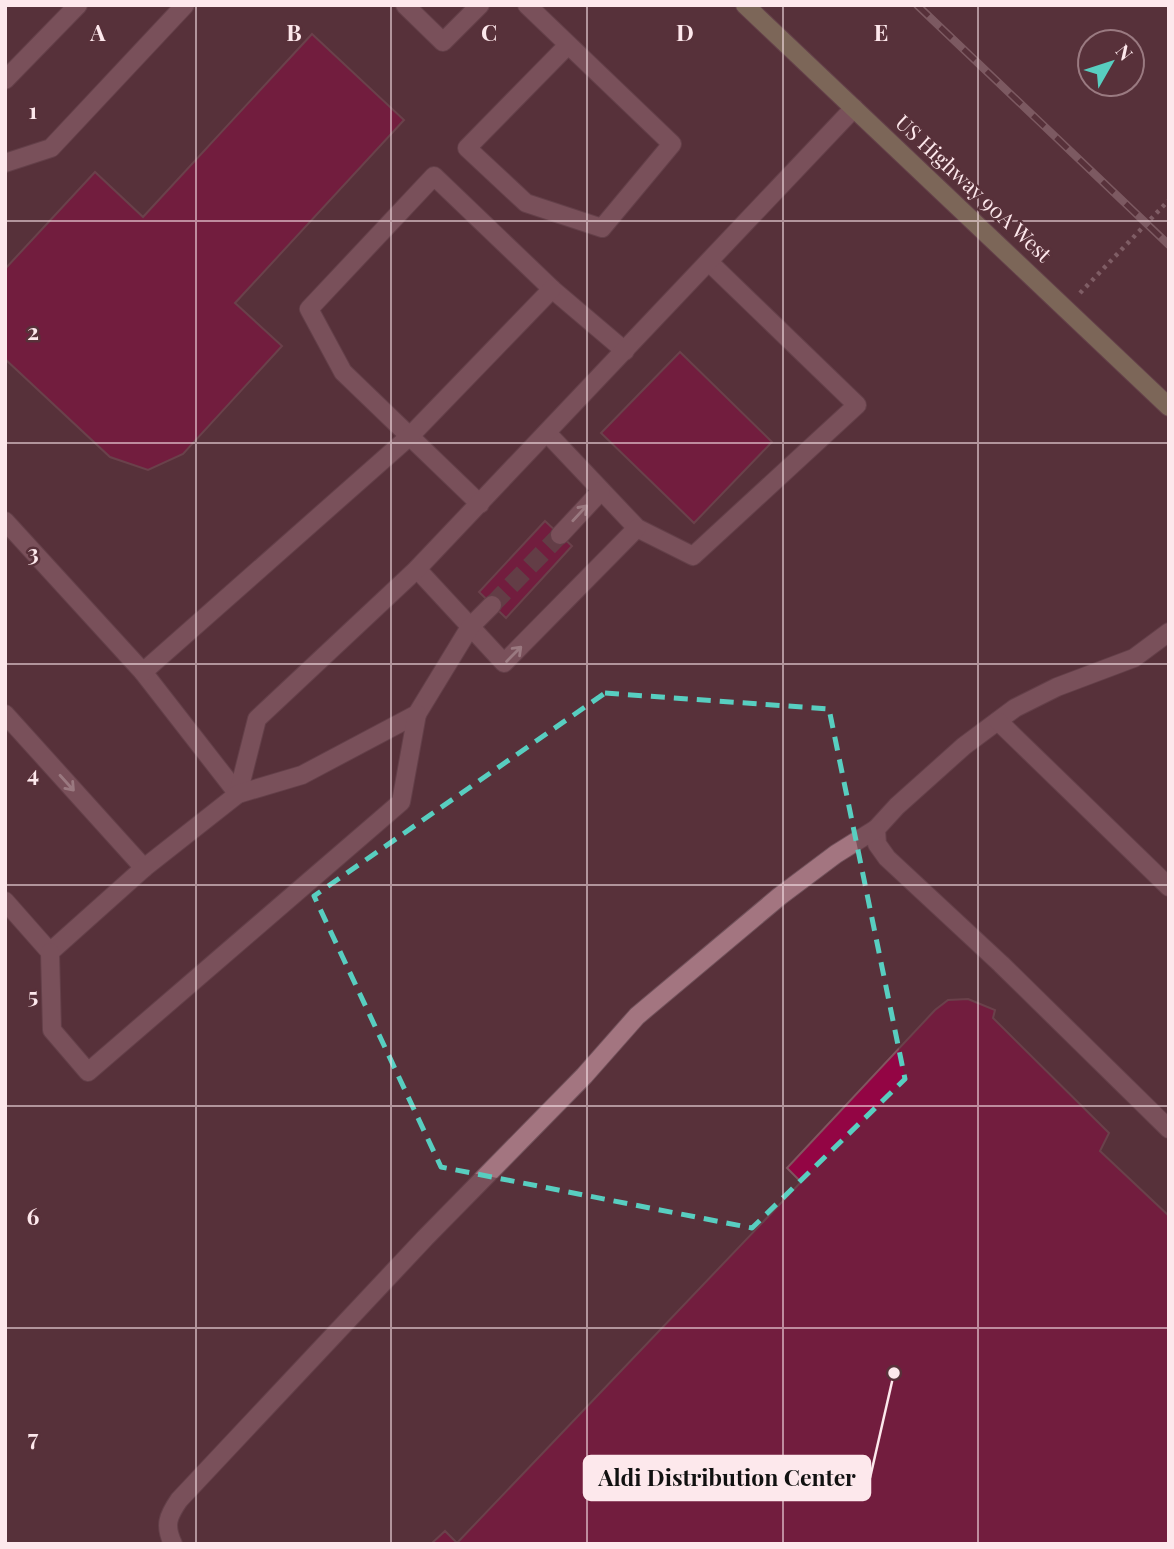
<svg xmlns="http://www.w3.org/2000/svg" width="1174" height="1549" font-family="'Playfair Display',serif">
	<style>
		.building { fill: #930544; stroke: #81555f; stroke-width: 2 }
		.lines { fill: none; stroke-linecap: round; stroke-linejoin: round }
		.minor-tunnel { stroke: #714c55; stroke-width: 18; stroke-dasharray: 18 9; stroke-linecap: butt }
		.minor-casing { stroke: #72525b; stroke-width: 20 }
		.major-casing { stroke: #72525b; stroke-width: 20 }
		.path { stroke: #b09399; stroke-width: 4.5; stroke-dasharray: 3.5 5; stroke-linecap: butt }
		.minor { stroke: #a37580; stroke-width: 18 }
		.major { stroke: #a8a67c; stroke-width: 18 }
		.rail-casing { stroke: #a98b91; stroke-width: 8 }
		.rail { stroke: #58313a; stroke-width: 5; stroke-dasharray: 16; stroke-linecap: butt }
		.oneway { stroke: #ebd1d6 }
		.marked { fill: none; stroke: #58cec0; stroke-width: 5; stroke-dasharray: 14 9; stroke-linejoin: round }
		.grid { fill: none; stroke: #fde8ec; stroke-width: 2; stroke-opacity: 0.55 }
		.labels { text-anchor: middle; stroke-width: 5; stroke-linejoin: round; paint-order: stroke }
		.street-label { font-size: 21px; fill: #fde8ec; stroke: #58313a }
		.grid-label { font-size: 23px; text-anchor: middle; font-weight: bold; fill: #fde8ec; stroke: #58313a; stroke-width: 5; stroke-linejoin: round; paint-order: stroke }
		.leader { fill: none; stroke: #fde8ec; stroke-width: 2.5 }
		.callout-dot { fill: #fde8ec; stroke: #58313a; stroke-width: 2.5 }
		.callout { fill: #fde8ec; stroke: #fde8ec; stroke-width: 2.5 }
		.callout-label { font-size: 23px; text-anchor: middle; font-weight: bold; fill: #111 }
	</style>
	<rect width="100%" height="100%" fill="#58313a"/>
	<!-- building -->
	<g class="building">
		<path d="M312 34 404 120 235 303 282 346 183 454 148 470 110 457 5 359V269L95 172 143 217Z"/>
		<path d="M680 352 772 442 694 523 601 433Z"/>
		<path d="M545 521 572 546 506 618 479 592Z"/>
		<path d="M968 999 995 1010 993 1018 1109 1133 1100 1151 1169 1216V1544H431L445 1531 457 1543 801 1182 787 1168 935 1010 948 1000Z"/>
	</g>
	<g class="lines">
		<!-- minor-tunnel -->
		<path class="minor-tunnel" d="M492 605 560 535"/>
		<!-- minor casing -->
		<g class="minor-casing">
			<g id="minor">
				<path d="M405 5 443 42 480 5"/>
				<path d="M527 5 672 144 602 228 526 203 467 148 568 45"/>
				<path d="M5 80 78 5"/>
				<path d="M5 163 51 148 185 5"/>
				<path d="M548 434 637 528 693 556 857 405 710 263"/>
				<path d="M480 504 343 372 309 309 434 176 552 289 625 351"/>
				<path d="M5 521 143 672 238 794"/>
				<path d="M560 535 601 491"/>
				<path d="M417 569 504 663 637 528"/>
				<path d="M1169 632 1134 658 1057 687 1015 708 964 746 897 806 876 829 877 844 887 858 1001 964 1169 1129"/>
				<path d="M143 672 410 436 552 289"/>
				<path d="M5 714 144 868"/>
				<path d="M998 721 1169 887"/>
				<path d="M238 794 257 719 417 569 854 108"/>
				<path d="M5 901 50 952 144 868 238 794 302 775 417 714 470 627 492 605"/>
				<path d="M50 952 52 1030 88 1072 401 802 417 714"/>
				<path d="M173 1544C164 1525 168 1516 179 1500L425 1238 584 1076 637 1016 780 896 836 854 876 829"/>
			</g>
		</g>
		<!-- major casing -->
		<g class="major-casing">
			<path id="major" d="M745 5 1169 407"/>
		</g>
		<!-- path -->
		<path class="path" d="M1080 293 1169 200"/>
		<!-- minor -->
		<use href="#minor" class="minor"/>
		<!-- major -->
		<use href="#major" class="major"/>
		<!-- rail casing -->
		<g class="rail-casing">
			<path id="rail" d="M917 5 1169 245"/>
		</g>
		<!-- rail -->
		<use href="#rail" class="rail"/>
	</g>
	<!-- one-way arrows -->
	<defs><path id="oneway-shaft" d="M-6 0H5M1.5-3L5.5 0L1.5 3" fill="none" stroke-width="1.6" stroke-linecap="round" stroke-linejoin="round" transform="scale(1.75)"/></defs>
	<g class="oneway">
		<use href="#oneway-shaft" transform="translate(580 513) rotate(-47)"/>
		<use href="#oneway-shaft" transform="translate(514 654) rotate(-45)"/>
		<use href="#oneway-shaft" transform="translate(67 783) rotate(48)"/>
	</g>
	<!-- marked area -->
	<path d="M0 0H1174V1549H0ZM605 693 829 709 905 1079 752 1228 441 1167 314 896Z" fill="#58313a" fill-opacity=".55" fill-rule="evenodd"/>
	<path class="marked" d="M605 693 829 709 905 1079 752 1228 441 1167 314 896Z"/>
	<!-- grid -->
	<path class="grid" d="M196 5V1544M391 5V1544M587 5V1544M783 5V1544M978 5V1544M5 221H1169M5 443H1169M5 664H1169M5 885H1169M5 1106H1169M5 1328H1169"/>
	<g class="labels">
		<!-- street labels -->
		<g class="street-label">
			<text transform="translate(973 189) rotate(43)" y="7">US Highway 90A West</text>
		</g>
	</g>
	<g class="grid-label">
		<text x="98" y="41">A</text>
		<text x="294" y="41">B</text>
		<text x="489" y="41">C</text>
		<text x="685" y="41">D</text>
		<text x="881" y="41">E</text>
		<text x="33" y="119">1</text>
		<text x="33" y="340">2</text>
		<text x="33" y="561">3</text>
		<text x="33" y="782">4</text>
		<text x="33" y="1004">5</text>
		<text x="33" y="1225">6</text>
		<text x="33" y="1446">7</text>
	</g>
	<!-- callouts -->
	<path class="leader" d="M894 1373L870 1478"/>
	<circle class="callout-dot" cx="894" cy="1373" r="7"/>
	<rect class="callout" x="584" y="1456" width="286" height="44" rx="7"/>
	<g class="callout-label">
		<text x="727" y="1486">Aldi Distribution Center</text>
	</g>
	<!-- border -->
	<rect width="1174" height="1549" fill="none" stroke="#fde8ec" stroke-width="14"/>
	<!-- north arrow -->
	<g transform="translate(1111 63) rotate(51)"><circle r="33" fill="#58313a" stroke="#9a7a81" stroke-width="2"/>
	<path d="M0-5L12 26L0 18L-12 26Z" fill="#58cec0"/>
	<text y="-10" font-size="19" font-weight="bold" text-anchor="middle" fill="#fde8ec">N</text>
	</g>
</svg>
